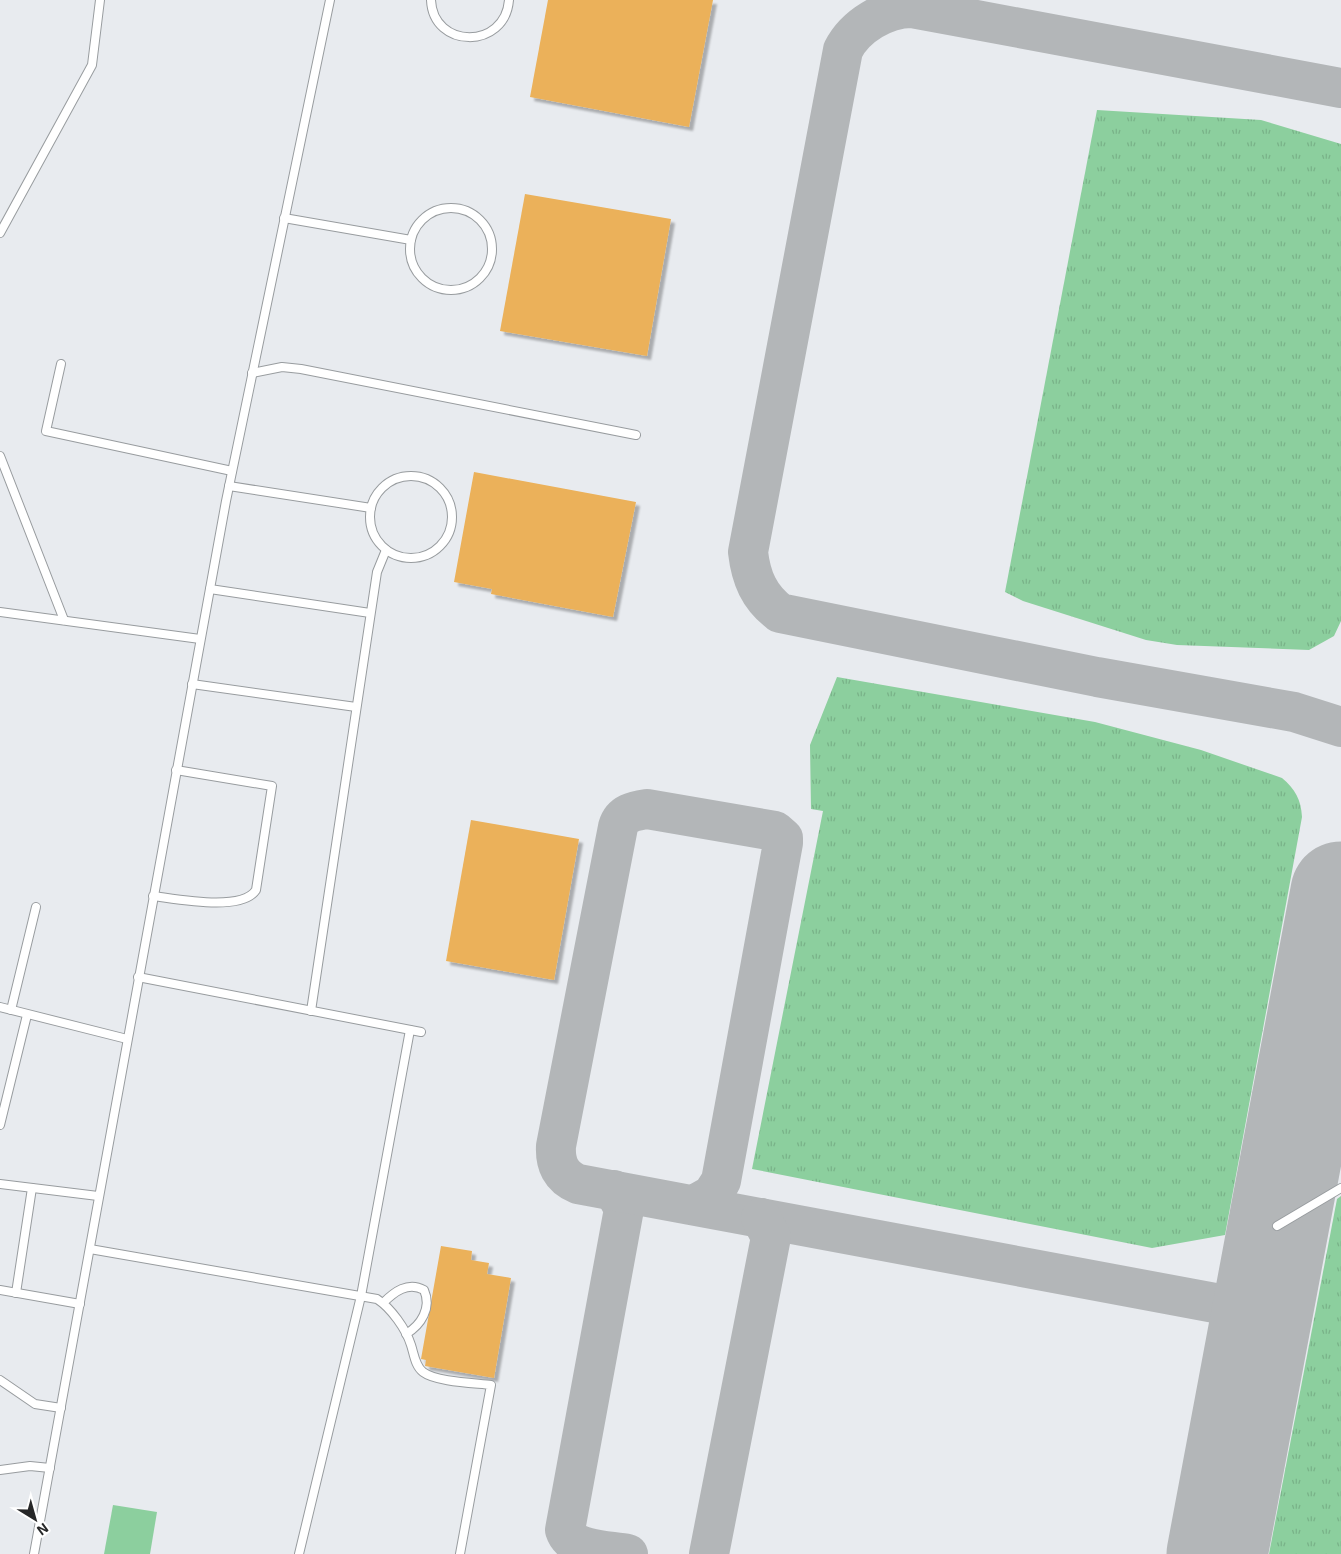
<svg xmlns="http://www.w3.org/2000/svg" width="1341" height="1554" font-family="'Exo 2',sans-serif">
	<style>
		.grass { fill: url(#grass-tufts) }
		.pitch { fill: #8ccf9e }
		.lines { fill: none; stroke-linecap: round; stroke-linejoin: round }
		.taxiway { stroke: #b3b6b8; stroke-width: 40 }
		.runway { stroke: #b3b6b8; stroke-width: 101 }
		.building { fill: #ebb15a; filter: url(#shadow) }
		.lane-casing { stroke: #989c9f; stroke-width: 10 }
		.lane { stroke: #fff; stroke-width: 8 }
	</style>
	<defs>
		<pattern id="grass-tufts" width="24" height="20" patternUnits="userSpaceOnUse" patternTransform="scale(1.25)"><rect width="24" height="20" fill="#8ccf9e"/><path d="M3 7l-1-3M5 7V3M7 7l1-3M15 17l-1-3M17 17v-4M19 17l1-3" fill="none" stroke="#79b288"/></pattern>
		<filter id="shadow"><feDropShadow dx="4" dy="4" stdDeviation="1" flood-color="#0004"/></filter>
	</defs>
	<rect width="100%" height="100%" fill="#e8ebef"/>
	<!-- grass -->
	<g class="grass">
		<path d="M1097 110 1261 120 1341 144V621L1334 636 1309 650 1177 645 1146 640 1023 601 1005 592Z"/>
		<path d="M837 677 1095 722 1201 750 1282 778C1295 789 1301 799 1302 817L1225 1235 1152 1248 752 1169 823 811 811 809 810 745Z"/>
		<path d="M1341 1196V1554H1269L1337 1199Z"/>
	</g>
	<!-- pitch -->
	<path class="pitch" d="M113 1505 157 1512 150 1554H104Z"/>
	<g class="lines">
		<!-- taxiway -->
		<g class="taxiway">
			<path d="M1341 88 912 8C885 8 855 26 843 50L748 552C751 578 759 597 780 613L1097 677 1294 712 1341 727"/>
			<path d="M614 1190 624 1209 565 1530C572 1552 608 1550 628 1554"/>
			<path d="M694 1205 712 1195 721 1181 783 843V838L775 831 647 809C634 811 622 813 618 827L556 1146C555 1164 561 1177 578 1184L1247 1309 1264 1298"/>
			<path d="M709 1554 771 1237 761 1218"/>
		</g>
		<!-- runway -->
		<path class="runway" d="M1217 1554 1341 892"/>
	</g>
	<!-- building -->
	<g class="building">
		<path d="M548 0H713L689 127 530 97Z"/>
		<path d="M525 194 671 219 647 356 500 331Z"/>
		<path d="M474 472 636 502 613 617 491 594 492 589 454 582Z"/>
		<path d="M471 820 579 839 554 980 446 961Z"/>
		<path d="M441 1246 472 1251 471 1260 489 1263 487 1274 511 1278 494 1378 425 1366 426 1360 421 1359Z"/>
	</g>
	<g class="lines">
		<!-- lane casing -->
		<g class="lane-casing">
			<g id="lane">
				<path d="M431 0C433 49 505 50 509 0"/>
				<circle cx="451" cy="249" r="41"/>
				<path d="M284 218 411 240"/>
				<path d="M0 233 92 65 100 0"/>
				<path d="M61 364 46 431 232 471"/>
				<path d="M252 373 282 367 301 369 636 435"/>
				<path d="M0 456 64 620"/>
				<circle cx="411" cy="517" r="41"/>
				<path d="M229 486 371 508"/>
				<path d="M210 589 370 613"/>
				<path d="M0 612 200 639"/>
				<path d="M192 684 356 707"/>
				<path d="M153 896C177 899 242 912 256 890L272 786 176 770"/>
				<path d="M138 977 421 1032"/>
				<path d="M0 1007 127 1039"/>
				<path d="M11 1010 36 907"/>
				<path d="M311 1011 377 572 386 550"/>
				<path d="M0 1125 27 1015"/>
				<path d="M0 1184 98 1196"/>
				<path d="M1277 1226 1341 1188"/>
				<path d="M90 1249 377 1299C391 1308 406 1329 411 1345 414 1354 415 1366 423 1372 436 1382 475 1383 491 1385L460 1554"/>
				<path d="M0 1290 80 1304"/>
				<path d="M16 1293 32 1188"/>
				<path d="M383 1303C394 1292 408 1281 424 1290 432 1308 421 1325 406 1334"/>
				<path d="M0 1380 35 1404 61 1408"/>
				<path d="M0 1470 30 1466 50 1468"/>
				<path d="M34 1554 226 501 330 0"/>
				<path d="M299 1554 361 1296 410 1030"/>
			</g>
		</g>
		<!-- lane -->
		<use href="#lane" class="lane"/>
	</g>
	<!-- north arrow -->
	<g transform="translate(35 1519) rotate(143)" stroke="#ffffff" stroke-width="4" paint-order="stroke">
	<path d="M0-4L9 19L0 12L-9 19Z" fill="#262728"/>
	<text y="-8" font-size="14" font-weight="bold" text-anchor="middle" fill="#262728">N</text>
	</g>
</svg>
